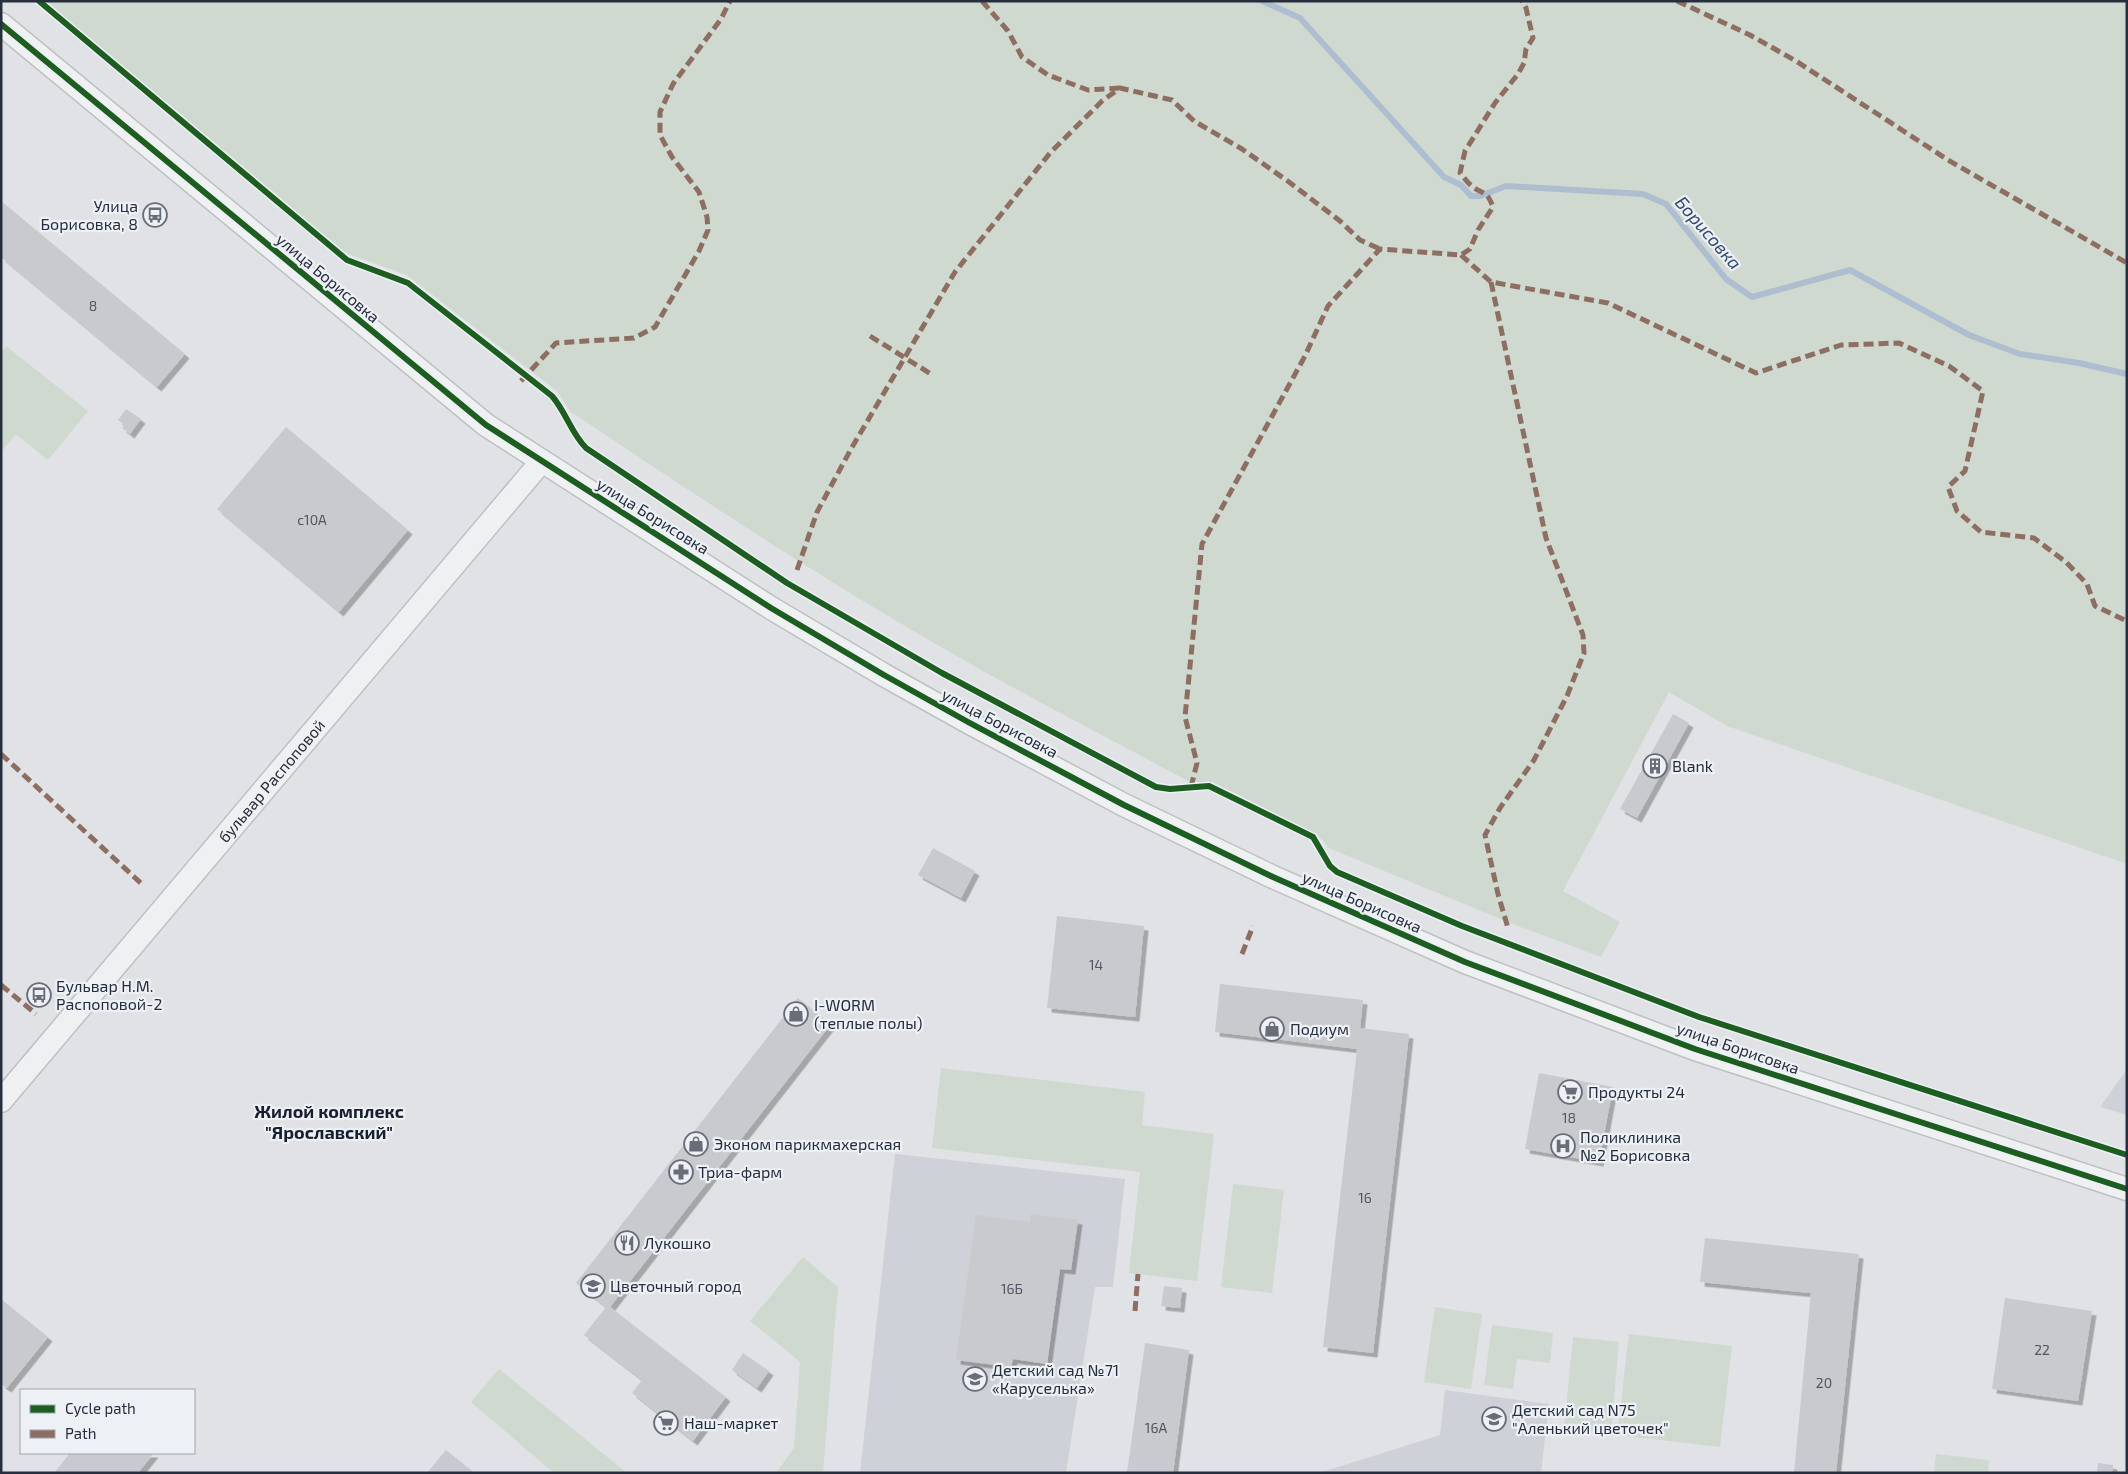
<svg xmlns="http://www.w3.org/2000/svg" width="2128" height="1474" font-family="'Exo 2',sans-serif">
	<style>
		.built { fill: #ced1d8 }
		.green { fill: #d0d9d0 }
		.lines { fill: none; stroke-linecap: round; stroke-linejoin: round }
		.stream { stroke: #aebdd0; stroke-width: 6 }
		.building { fill: #c8cacd; filter: url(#shadow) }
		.tertiary-casing { stroke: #bec0c3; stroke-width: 25 }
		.tertiary { stroke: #eff0f2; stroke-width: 22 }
		.quiet { stroke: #8d6e63; stroke-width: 5; stroke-dasharray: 10 5; stroke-linecap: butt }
		.cycleway-casing { stroke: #edf0f5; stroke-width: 9 }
		.cycleway { stroke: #1b5e20; stroke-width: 6 }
		.labels { text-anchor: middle; stroke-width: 4.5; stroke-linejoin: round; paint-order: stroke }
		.number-label { font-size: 14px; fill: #505662 }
		.poi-label { font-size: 16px; fill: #272e3e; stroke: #edf0f5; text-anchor: start }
		.street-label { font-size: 16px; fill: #272e3e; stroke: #edf0f5 }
		.water-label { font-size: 18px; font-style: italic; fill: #324a71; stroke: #edf0f5 }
		.neighbourhood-label { font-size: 18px; font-weight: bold; fill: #191f2e; stroke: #edf0f5 }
	</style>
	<defs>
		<filter id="shadow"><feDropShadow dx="4.5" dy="4.5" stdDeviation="0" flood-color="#0004"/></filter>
	</defs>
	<rect width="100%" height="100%" fill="#e0e2e5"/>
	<!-- built -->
	<g class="built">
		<path d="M2127 1069V1115L2100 1107Z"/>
		<path d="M895 1154 1125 1179 1113 1287H1095L1066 1473H860Z"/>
		<path d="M1445 1390 1549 1404 1541 1473H1319L1440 1435Z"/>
	</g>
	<!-- green -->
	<g class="green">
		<path d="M46 1H2127V864L1727 726 1669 692 1563 891 1620 922 1601 957 1510 923 1329 848 1318 835 1213 782H1190C1091 729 991 678 895 620 785 555 678 483 571 412L557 391 407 275 346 253Z"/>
		<path d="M6 346 88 411 48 460 16 434 1 452V353Z"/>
		<path d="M941 1068 1145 1092 1142 1125 1214 1134 1197 1281 1129 1273 1140 1172 932 1148Z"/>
		<path d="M1233 1184 1284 1190 1272 1293 1221 1287Z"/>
		<path d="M803 1257 838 1287 823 1473H776L794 1448 800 1362 750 1321Z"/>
		<path d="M1435 1307 1482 1314 1471 1389 1424 1382Z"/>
		<path d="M1492 1325 1553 1333 1550 1363 1517 1359 1513 1389 1484 1385Z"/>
		<path d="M1629 1334 1732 1346 1720 1447 1617 1435Z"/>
		<path d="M1573 1337 1619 1342 1611 1432 1564 1428Z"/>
		<path d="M499 1369 627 1473H554L471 1402Z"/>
		<path d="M1936 1454 1989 1460 1988 1473H1934Z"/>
	</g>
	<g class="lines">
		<!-- stream -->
		<path class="stream" d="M1262 1 1300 18 1444 177 1461 185 1471 196H1480L1506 186 1643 194 1666 204 1726 279 1752 297 1850 270 1969 335 2020 354 2079 363 2127 374"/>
	</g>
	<!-- building -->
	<g class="building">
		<path d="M1 201 185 354 157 387 1 257Z"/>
		<path d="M126 409 141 419 130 434 122 428 125 425 118 420Z"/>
		<path d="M286 427 408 530 339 612 217 509Z"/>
		<path d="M1673 714 1689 723 1637 818 1620 809Z"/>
		<path d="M933 848 975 871 961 898 918 875Z"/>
		<path d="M1057 916 1144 926 1135 1017 1047 1008Z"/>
		<path d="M1220 984 1363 1000 1360 1028 1409 1034 1373 1353 1323 1347 1357 1049 1215 1032Z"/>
		<path d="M798 998 831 1024 610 1307 726 1397 693 1441 632 1393 642 1380 584 1335 606 1307 576 1283Z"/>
		<path d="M1539 1073 1613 1087 1599 1162 1525 1149Z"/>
		<path d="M1031 1214 1078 1220 1071 1270 1060 1269 1047 1364 1013 1359 1011 1367 956 1360 976 1215 1030 1222Z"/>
		<path d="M1705 1238 1859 1254 1836 1473H1794L1811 1293 1700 1282Z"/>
		<path d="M1164 1286 1182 1288 1180 1308 1161 1306Z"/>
		<path d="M2005 1298 2092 1311 2078 1401 1992 1389Z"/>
		<path d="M1 1299 48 1337 7 1388 1 1384Z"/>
		<path d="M1145 1343 1189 1350 1173 1473H1127Z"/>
		<path d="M743 1353 769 1371 757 1388 732 1370Z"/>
		<path d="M446 1450 471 1470 469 1473H427Z"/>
		<path d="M70 1453H154L138 1473H54Z"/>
		<path d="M2098 1463 2113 1465 2112 1473H2097Z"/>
	</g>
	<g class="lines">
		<!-- tertiary casing -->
		<g class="tertiary-casing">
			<g id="tertiary">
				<path d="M1 24 486 425 771 608 884 675 968 722 1124 805 1273 877 1465 962 1695 1049 2127 1189"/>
				<path id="s1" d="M1 1101 541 462"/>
			</g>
		</g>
		<!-- tertiary -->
		<use href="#tertiary" class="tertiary"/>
		<!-- quiet -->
		<g class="quiet">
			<path d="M982 1 1008 31 1022 57 1048 75 1088 90 1120 88"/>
			<path d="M1677 1 1750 35 1796 61 1948 160 2127 263"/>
			<path d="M1461 255 1491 282 1608 303 1756 373 1841 345 1899 343 1949 366 1983 391 1965 471 1948 487 1957 511 1981 532 2034 538 2066 562 2087 584 2095 606 2127 621"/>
			<path d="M1491 282 1546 538 1583 635 1584 653 1567 696 1534 760 1500 808 1485 835 1498 894 1508 928"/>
			<path d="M870 336 931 374"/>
			<path d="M521 381 556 343 634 338 655 327 699 251 708 230 707 217 699 192 672 157 660 135V112L673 84 721 19 730 1"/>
			<path d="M797 570 817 512 851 449 955 272 1050 153 1102 101 1120 88 1172 100 1194 121 1242 149 1289 182 1340 221 1360 240 1380 249"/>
			<path d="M1 754 144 886"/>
			<path d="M1191 787 1197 763 1185 717 1202 544 1305 356 1328 306 1380 249 1461 255 1470 249 1478 230 1493 207C1488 194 1487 195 1476 189 1470 186 1465 179 1460 173L1465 151 1495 103 1518 74 1524 63 1526 49 1533 38 1526 8 1522 1"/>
			<path d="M1242 954 1253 926"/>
			<path d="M1 985 36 1014"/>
			<path d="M1135 1311 1138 1274"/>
		</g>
		<!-- cycleway casing -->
		<g class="cycleway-casing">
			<g id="cycleway">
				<path d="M39 1 347 260 408 283 552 396C566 412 571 433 586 448L787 583 942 673 1156 787 1170 789 1209 786 1313 837 1330 866 1337 872 1462 926 1699 1017 2127 1155"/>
				<path d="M1 24 486 425 771 608 884 675 968 722 1124 805 1273 877 1465 962 1695 1049 2127 1189"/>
			</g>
		</g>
		<!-- cycleway -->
		<use href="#cycleway" class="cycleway"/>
	</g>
	<!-- icons -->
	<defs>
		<g id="bus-ring" transform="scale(1.25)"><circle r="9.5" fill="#edf0f5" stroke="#686d78" stroke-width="1.5"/><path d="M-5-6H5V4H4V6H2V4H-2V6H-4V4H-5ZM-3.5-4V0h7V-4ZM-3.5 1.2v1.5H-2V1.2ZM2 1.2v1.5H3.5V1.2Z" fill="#686d78"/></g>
		<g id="building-ring" transform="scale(1.25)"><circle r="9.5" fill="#edf0f5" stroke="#686d78" stroke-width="1.5"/><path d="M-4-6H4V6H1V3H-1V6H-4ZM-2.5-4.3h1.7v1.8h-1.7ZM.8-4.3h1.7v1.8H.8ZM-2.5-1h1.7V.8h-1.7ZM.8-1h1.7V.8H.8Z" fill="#686d78"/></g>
		<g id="shop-ring" transform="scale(1.25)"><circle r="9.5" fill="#edf0f5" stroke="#686d78" stroke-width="1.5"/><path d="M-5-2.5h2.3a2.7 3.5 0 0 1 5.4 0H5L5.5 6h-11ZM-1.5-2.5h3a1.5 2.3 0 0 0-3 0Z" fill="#686d78"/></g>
		<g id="supermarket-ring" transform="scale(1.25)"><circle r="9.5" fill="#edf0f5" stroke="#686d78" stroke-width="1.5"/><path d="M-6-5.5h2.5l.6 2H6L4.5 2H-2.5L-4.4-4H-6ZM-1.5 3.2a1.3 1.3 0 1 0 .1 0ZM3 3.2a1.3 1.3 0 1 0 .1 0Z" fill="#686d78"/></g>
		<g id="hospital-ring" transform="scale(1.25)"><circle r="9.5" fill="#edf0f5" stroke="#686d78" stroke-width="1.5"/><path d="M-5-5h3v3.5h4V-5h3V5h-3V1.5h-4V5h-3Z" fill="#686d78"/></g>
		<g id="pharmacy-ring" transform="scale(1.25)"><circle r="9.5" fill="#edf0f5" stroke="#686d78" stroke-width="1.5"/><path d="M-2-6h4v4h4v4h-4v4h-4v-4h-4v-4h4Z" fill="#686d78"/></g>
		<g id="restaurant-ring" transform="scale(1.25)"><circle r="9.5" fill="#edf0f5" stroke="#686d78" stroke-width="1.5"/><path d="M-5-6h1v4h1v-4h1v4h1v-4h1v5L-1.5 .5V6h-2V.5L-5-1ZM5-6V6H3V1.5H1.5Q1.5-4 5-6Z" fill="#686d78"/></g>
		<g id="school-ring" transform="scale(1.25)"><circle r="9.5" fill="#edf0f5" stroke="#686d78" stroke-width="1.5"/><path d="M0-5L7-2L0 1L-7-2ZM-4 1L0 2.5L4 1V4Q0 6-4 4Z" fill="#686d78"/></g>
	</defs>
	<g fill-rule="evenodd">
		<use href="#bus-ring" x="155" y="215"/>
		<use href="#building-ring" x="1655" y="766"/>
		<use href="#bus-ring" x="39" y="995"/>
		<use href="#shop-ring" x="796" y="1014"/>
		<use href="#shop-ring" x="1272" y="1029"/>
		<use href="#supermarket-ring" x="1570" y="1092"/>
		<use href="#shop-ring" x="696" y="1144"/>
		<use href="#hospital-ring" x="1563" y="1146"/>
		<use href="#pharmacy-ring" x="681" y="1172"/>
		<use href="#restaurant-ring" x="627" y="1243"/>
		<use href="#school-ring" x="593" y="1286"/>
		<use href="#school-ring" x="975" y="1379"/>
		<use href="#school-ring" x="1494" y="1419"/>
		<use href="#supermarket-ring" x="666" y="1423"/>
	</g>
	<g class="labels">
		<!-- number labels -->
		<g class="number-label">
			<text x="93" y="311">8</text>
			<text x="312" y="525">с10А</text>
			<text x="1096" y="970">14</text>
			<text x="1569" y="1123">18</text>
			<text x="1365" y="1203">16</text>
			<text x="1012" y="1294">16Б</text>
			<text x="2042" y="1355">22</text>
			<text x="1824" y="1388">20</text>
			<text x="1156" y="1433">16А</text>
		</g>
		<!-- poi labels -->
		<g class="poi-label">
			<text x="138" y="212" text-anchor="end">Улица<tspan x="138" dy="18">Борисовка, 8</tspan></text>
			<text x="1672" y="772">Blank</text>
			<text x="56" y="992">Бульвар Н.М.<tspan x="56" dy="18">Распоповой-2</tspan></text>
			<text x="814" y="1011">I-WORM<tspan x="814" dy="18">(теплые полы)</tspan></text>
			<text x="1290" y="1035">Подиум</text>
			<text x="1588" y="1098">Продукты 24</text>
			<text x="1580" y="1143">Поликлиника<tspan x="1580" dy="18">№2 Борисовка</tspan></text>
			<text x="714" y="1150">Эконом парикмахерская</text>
			<text x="698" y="1178">Триа-фарм</text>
			<text x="644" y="1249">Лукошко</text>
			<text x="610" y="1292">Цветочный город</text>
			<text x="992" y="1376">Детский сад №71<tspan x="992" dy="18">«Каруселька»</tspan></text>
			<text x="1512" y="1416">Детский сад N75<tspan x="1512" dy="18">"Аленький цветочек"</tspan></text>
			<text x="684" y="1429">Наш-маркет</text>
		</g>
		<!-- street labels -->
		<g class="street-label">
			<text transform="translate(328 278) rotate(40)" y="6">улица Борисовка</text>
			<text transform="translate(653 516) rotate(32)" y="6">улица Борисовка</text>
			<text transform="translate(1000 723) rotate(28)" y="6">улица Борисовка</text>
			<text dy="6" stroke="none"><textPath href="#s1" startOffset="419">бульвар Распоповой</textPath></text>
			<text transform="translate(1362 902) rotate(24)" y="6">улица Борисовка</text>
			<text transform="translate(1738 1048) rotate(19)" y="6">улица Борисовка</text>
		</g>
		<!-- water labels -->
		<g class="water-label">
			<text transform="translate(1708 233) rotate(49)" y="6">Борисовка</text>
		</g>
		<!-- neighbourhood labels -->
		<g class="neighbourhood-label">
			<text x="329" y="1118">Жилой комплекс<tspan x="329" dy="21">"Ярославский"</tspan></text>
		</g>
	</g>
	<!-- border -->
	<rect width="2128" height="1474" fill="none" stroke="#272e3e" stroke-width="5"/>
	<!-- legend -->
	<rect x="20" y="1389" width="175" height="65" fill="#edf0f5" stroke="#9ea2ac"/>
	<rect x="30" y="1405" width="25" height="8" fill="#1b5e20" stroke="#9ea2ac"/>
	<text x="65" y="1414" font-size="15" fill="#272e3e">Cycle path</text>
	<rect x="30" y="1430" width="25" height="8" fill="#8d6e63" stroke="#9ea2ac"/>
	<text x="65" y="1439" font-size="15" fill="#272e3e">Path</text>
</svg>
